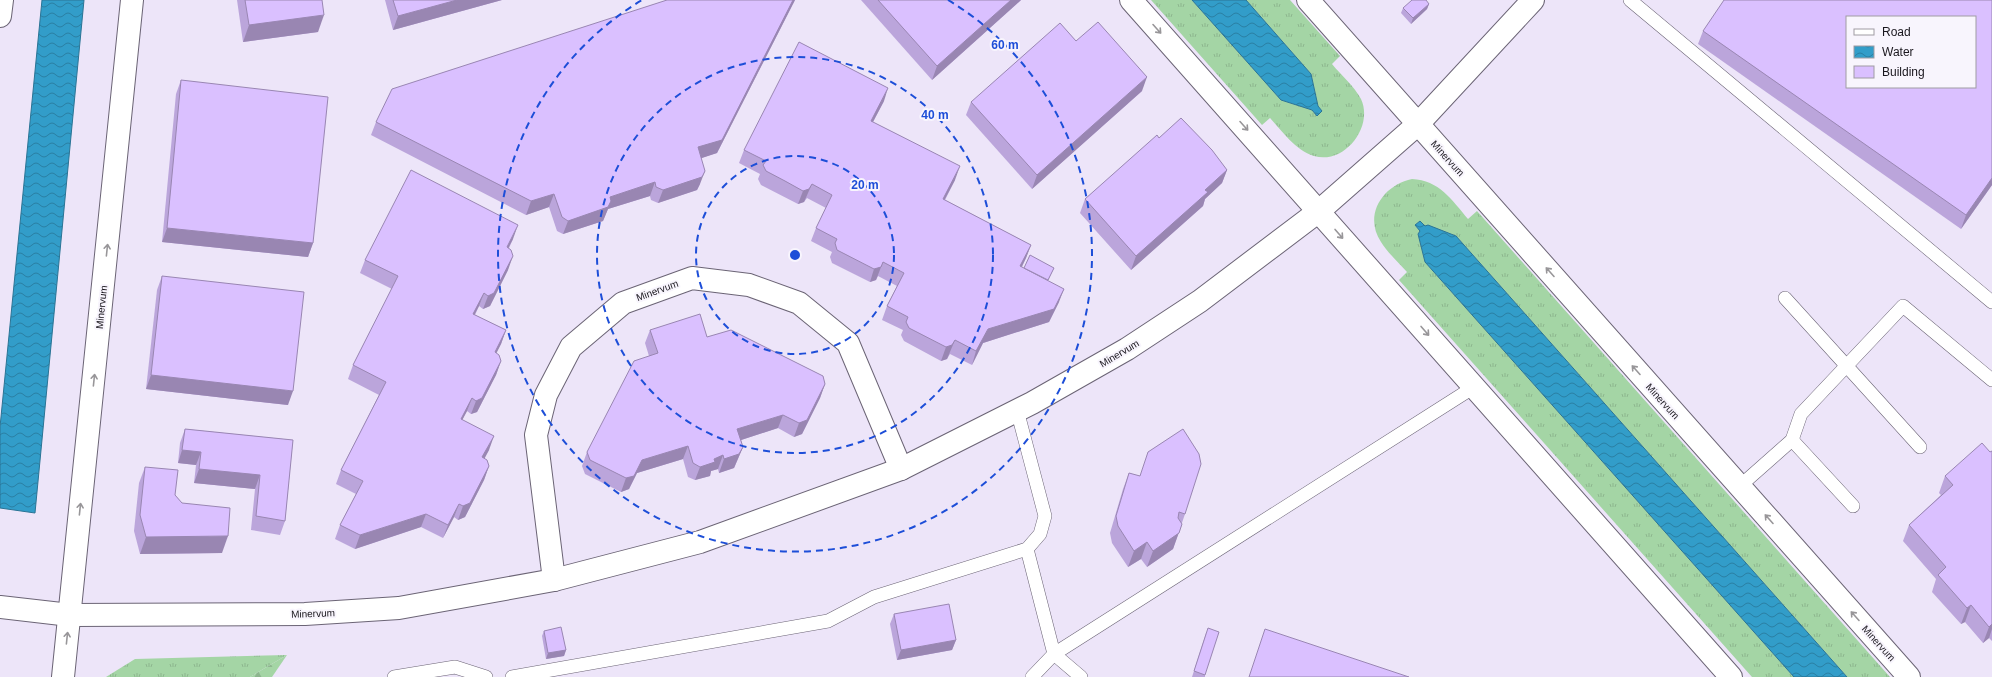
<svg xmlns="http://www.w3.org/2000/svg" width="1992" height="677" font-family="Arial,sans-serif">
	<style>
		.grass { fill: url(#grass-tufts) }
		.forest { fill: url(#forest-firs) }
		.water { fill: url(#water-waves); stroke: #2a7495 }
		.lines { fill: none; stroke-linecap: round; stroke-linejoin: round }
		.lane-casing { stroke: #6b6475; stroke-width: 14 }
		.street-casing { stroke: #6b6475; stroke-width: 24 }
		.lane { stroke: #fff; stroke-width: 13 }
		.street { stroke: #fff; stroke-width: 22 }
		.wall { fill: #bba5db }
		.shaded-wall { fill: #9986b2 }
		.building { fill: #dac0ff; stroke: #9986b2; fill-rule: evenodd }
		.oneway { stroke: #989699 }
		.ring { fill: none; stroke: #1d4ed8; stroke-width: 2; stroke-dasharray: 7 5 }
		.labels { text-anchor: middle; stroke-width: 4; stroke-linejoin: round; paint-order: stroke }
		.street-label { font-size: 10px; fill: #19161d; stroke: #f8f5fd }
		.centre { fill: #1d4ed8; stroke: #f8f5fd; stroke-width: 2 }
		.ring-label { font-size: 12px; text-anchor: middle; font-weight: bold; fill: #1d4ed8; stroke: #f8f5fd; stroke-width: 4; stroke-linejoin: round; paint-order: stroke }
	</style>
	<defs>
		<pattern id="grass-tufts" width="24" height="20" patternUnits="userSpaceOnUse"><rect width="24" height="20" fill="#a4d5a5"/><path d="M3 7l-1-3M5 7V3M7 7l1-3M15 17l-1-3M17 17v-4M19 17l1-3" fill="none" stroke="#8db68e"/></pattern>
		<pattern id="forest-firs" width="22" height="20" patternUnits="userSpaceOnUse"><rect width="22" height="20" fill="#a4d5a5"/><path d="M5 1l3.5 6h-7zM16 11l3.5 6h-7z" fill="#8db68e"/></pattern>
		<pattern id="water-waves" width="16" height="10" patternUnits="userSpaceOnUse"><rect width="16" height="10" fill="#329dc9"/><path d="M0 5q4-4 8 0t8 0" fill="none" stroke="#2a7fa3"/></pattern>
	</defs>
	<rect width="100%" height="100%" fill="#ede5f9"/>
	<!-- grass -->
	<g class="grass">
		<path d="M1151 0H1192L1281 100 1312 110 1317 116 1322 111 1318 106 1311 74 1246 0H1290L1340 56 1332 64C1341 75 1354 86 1361 99 1374 127 1344 165 1314 156 1295 150 1283 132 1270 118L1262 125Z"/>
		<path d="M1412 179C1439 180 1452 200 1468 219L1477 211 1890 677H1847L1456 236 1425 226 1420 221 1415 225 1420 231 1418 234 1425 262 1794 677H1752L1399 280 1407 272C1398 262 1388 253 1381 242 1363 215 1383 185 1412 179Z"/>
		<path d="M287 655 250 677H106L135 659Z"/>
	</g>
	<!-- forest -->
	<path class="forest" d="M287 655 272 677H250Z"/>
	<!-- water -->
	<g class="water">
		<path d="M42 0H84L35 513 0 508V427Z"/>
		<path d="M1192 0H1246L1311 74 1318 106 1322 111 1317 116 1312 110 1281 100Z"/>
		<path d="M1420 221 1425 226 1428 225 1456 236 1847 677H1794L1425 262 1418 234 1420 231 1415 225Z"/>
	</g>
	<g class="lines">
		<!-- lane casing -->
		<g class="lane-casing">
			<g id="lane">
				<path d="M1630 0 1992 302"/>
				<path d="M1785 298 1920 447"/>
				<path d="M1792 440 1853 506"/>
				<path d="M1740 486 1792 440 1801 414 1903 306 1992 380"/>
				<path d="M1027 549 1054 654 1081 677"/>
				<path d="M394 677 455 667 486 677"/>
				<path d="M512 677 828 621 874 597 1027 549 1040 534 1045 516 1017 410"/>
				<path d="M1032 677 1054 654 1474 387"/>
			</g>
		</g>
		<!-- street casing -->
		<g class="street-casing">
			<g id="street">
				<path d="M1131 0 1731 677"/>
				<path d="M1308 0 1909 677"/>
				<path d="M0 16 2 0"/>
				<path d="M554 580 536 435 546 395 571 347 623 303 692 278 749 285 799 303 848 343 901 469"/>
				<path d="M0 607 70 615 305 614 399 608 554 580 700 542 901 469 1032 403 1127 349 1200 301 1319 211 1418 124 1533 0"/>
				<path d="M63 677 132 0"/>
			</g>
		</g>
		<!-- lane -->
		<use href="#lane" class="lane"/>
		<!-- street -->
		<use href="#street" class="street"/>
	</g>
	<!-- wall -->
	<g class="wall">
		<path d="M237 0H322L318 32 243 42Z"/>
		<path d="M385 0H502L393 30Z"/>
		<path d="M667 0H795L717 153 701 158 700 184 697 190 658 203 651 200 650 196 608 209 603 221 563 234 557 231 549 207 526 215 371 135 376 122Z"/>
		<path d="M861 0H1021L1020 1 932 80Z"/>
		<path d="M1992 0V185L1961 229 1698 44 1703 31Z"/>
		<path d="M1429 4 1427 9 1411 24 1401 13 1403 8Z"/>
		<path d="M1076 41 1142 91 1032 189 966 115 971 102Z"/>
		<path d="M181 80 313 243 308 257 162 242 176 94Z"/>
		<path d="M884 101 873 122 955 180 945 200 1031 245 1026 258 1022 267 1023 268H1054L1048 281 1059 302 1049 322 983 343 972 365 950 354 947 359 941 361 904 341 901 335 903 330 882 320 887 306 897 286 878 276 876 280 870 282 832 263 830 257 832 252 811 241 816 228 826 208 807 198 804 202 798 204 761 185 758 179 760 174 739 163 744 150Z"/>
		<path d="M1159 138 1227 170 1222 183 1205 199 1203 206 1131 270 1080 213 1085 199Z"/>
		<path d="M513 239 509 248 508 270 490 306 483 309 479 306 475 315 506 330 501 344 496 353 501 361 496 375 477 412 471 414 467 411 462 420 489 450 484 458 489 466 484 480 465 517 458 520 454 517 443 538 421 527 355 549 335 539 340 525 356 494 336 484 341 470 379 395 348 379 353 365 392 289 360 273 365 260Z"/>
		<path d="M162 276 288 405 146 389 157 290Z"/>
		<path d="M650 330 707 337 825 384 820 398 802 434 794 437 778 428 741 440 743 447 734 468 719 473 718 469 711 471 710 476 695 480 688 477 683 459 637 473 629 489 621 492 585 474 582 466 587 452 649 356 645 343Z"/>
		<path d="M185 429 293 440 285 521 280 535 251 530 255 489 194 483 196 465 178 463 180 443Z"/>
		<path d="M1992 451V641L1989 638 1983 643 1965 622 1961 624 1932 592 1936 579 1903 541 1909 525 1941 495 1939 493 1945 476 1990 452Z"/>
		<path d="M145 467 175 495 222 553 140 554 134 531 139 483Z"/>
		<path d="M1129 473 1139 476 1185 514 1173 549 1147 567 1141 559 1128 567 1112 543 1110 533 1123 489Z"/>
		<path d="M894 614 956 640 952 650 897 660 890 624Z"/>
		<path d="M544 631 566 650 564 656 546 659 542 636Z"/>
		<path d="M1206 633 1205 675V677H1192Z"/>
	</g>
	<!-- shaded-wall -->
	<g class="shaded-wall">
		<path d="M457 0H502L393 30 398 16Z"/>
		<path d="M793 0H795L717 153 693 161 698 147Z"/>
		<path d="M1011 0H1021L1020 1 932 80 937 66Z"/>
		<path d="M1429 4 1427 9 1411 24 1413 18Z"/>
		<path d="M324 15 318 32 243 42 249 25Z"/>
		<path d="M1147 77 1142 91 1032 189 1037 175Z"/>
		<path d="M888 88 884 101 866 135 871 121Z"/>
		<path d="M960 166 955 180 938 212 943 199Z"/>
		<path d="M1227 170 1222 183 1205 199 1203 206 1131 270 1136 256 1205 190Z"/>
		<path d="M705 171 700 184 697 190 658 203 663 190Z"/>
		<path d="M1992 178V185L1961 229 1966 215Z"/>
		<path d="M655 182 650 196 608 209 603 221 563 234 568 221 610 197Z"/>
		<path d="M812 184 804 202 798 204 803 191Z"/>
		<path d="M554 194 549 207 526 215 531 201Z"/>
		<path d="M518 225 513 239 502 260 507 247Z"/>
		<path d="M167 228 313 243 308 257 162 242Z"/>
		<path d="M1031 245 1026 258 1015 280 1020 266Z"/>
		<path d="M513 256 508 270 490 306 483 309 488 296Z"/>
		<path d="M883 262 876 280 870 282 874 269Z"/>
		<path d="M1064 289 1059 302 1049 322 983 343 972 365 976 351 988 329Z"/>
		<path d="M484 293 479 306 468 327 473 314Z"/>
		<path d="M506 330 501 344 490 366 495 352Z"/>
		<path d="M955 340 947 359 941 361 946 347Z"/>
		<path d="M501 361 496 375 477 412 471 414 476 401Z"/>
		<path d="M151 375 293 391 288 405 146 389Z"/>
		<path d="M825 384 820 398 802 434 794 437 799 423Z"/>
		<path d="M472 398 467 411 456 432 461 419Z"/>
		<path d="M783 415 778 428 732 443 737 429Z"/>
		<path d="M494 436 489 450 478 471 482 457Z"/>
		<path d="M688 446 683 459 637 473 629 489 621 492 626 478 642 460Z"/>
		<path d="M743 447 734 468 719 473 724 459Z"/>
		<path d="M182 450 201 452 196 465 178 463Z"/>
		<path d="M723 455 718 469 711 471 710 476 695 480 700 467 714 459Z"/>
		<path d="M489 466 484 480 465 517 458 520 463 506Z"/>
		<path d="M199 469 260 475 255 489 194 483Z"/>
		<path d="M459 504 454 517 443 538 448 525Z"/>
		<path d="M426 514 421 527 355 549 360 535Z"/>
		<path d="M1182 524 1173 549 1147 567 1153 551Z"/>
		<path d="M228 536 222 553 140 554 146 537Z"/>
		<path d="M1147 542 1141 559 1128 567 1134 551Z"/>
		<path d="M1971 605 1965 622 1961 624 1967 608Z"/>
		<path d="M1992 624V629L1989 638 1983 643 1989 627Z"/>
		<path d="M956 640 952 650 897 660 901 650Z"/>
		<path d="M566 650 564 656 546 659 548 653Z"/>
	</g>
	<!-- building -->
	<g class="building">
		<path d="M245 0H322L324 15 249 25Z"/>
		<path d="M393 0H457L398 16Z"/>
		<path d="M667 0H793L722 140 698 147 705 171 702 177 663 190 656 187 655 182 610 197 611 201 608 207 568 221 562 217 554 194 531 201 376 122 392 89Z"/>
		<path d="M878 0H1011L937 66Z"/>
		<path d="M1412 0H1426L1429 4 1413 18 1403 8Z"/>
		<path d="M1724 0H1992V178L1966 215 1703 31ZM1847 17H1975V87H1847Z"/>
		<path d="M1098 22 1147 77 1037 175 971 102 1060 23 1076 41Z"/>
		<path d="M799 42 888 88 871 121 960 166 943 199 1031 245 1020 266 1064 289 1054 309 988 329 976 351 955 340 952 345 946 347 909 328 906 322 908 317 887 306 904 273 883 262 881 267 874 269 837 250 835 243 837 239 816 228 832 195 812 184 809 189 803 191 785 181 766 171 763 165 766 161 744 150Z"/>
		<path d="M181 80 328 97 313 243 167 228Z"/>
		<path d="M1181 118 1212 150 1227 170 1205 190 1208 192 1136 256 1085 199 1157 135 1159 138Z"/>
		<path d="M411 170 518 225 507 247 511 250 513 256 494 293 488 296 484 293 473 314 506 330 495 352 499 355 501 361 482 398 476 401 472 398 461 419 494 436 482 457 487 460 489 466 470 503 463 506 459 504 448 525 426 514 360 535 340 525 363 481 341 470 386 382 353 365 398 276 365 260Z"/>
		<path d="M1030 255 1054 268 1048 280 1024 268Z"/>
		<path d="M162 276 304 292 293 391 151 375Z"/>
		<path d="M700 314 707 337 731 330 823 376 825 384 807 420 799 423 783 415 737 429 743 447 739 454 724 459 723 455 714 459 715 462 700 467 693 463 688 446 642 460 634 476 626 478 590 460 587 452 634 361 658 353 650 330Z"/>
		<path d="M185 429 293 440 285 521 256 516 260 475 199 469 201 452 182 450Z"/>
		<path d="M1183 429 1199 454 1201 464 1185 514 1179 512 1178 518 1182 524 1179 533 1153 551 1147 542 1134 551 1118 526 1116 516 1129 473 1140 476 1148 452Z"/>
		<path d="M1982 443 1990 452 1992 451V624L1989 627 1971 605 1967 608 1938 575 1946 567 1909 525 1953 485 1945 476Z"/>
		<path d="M145 467 178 470 175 495 182 503 230 508 228 536 146 537 140 515Z"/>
		<path d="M949 604 956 640 901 650 894 614Z"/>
		<path d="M561 627 566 650 548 653 544 631Z"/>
		<path d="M1208 628 1219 632 1205 675 1194 671Z"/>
		<path d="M1265 629 1409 677H1249Z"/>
	</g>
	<!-- one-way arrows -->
	<defs><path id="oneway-shaft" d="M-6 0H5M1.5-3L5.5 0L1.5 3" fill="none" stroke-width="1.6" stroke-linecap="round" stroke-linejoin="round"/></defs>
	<g class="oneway">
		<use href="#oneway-shaft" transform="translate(1157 29) rotate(48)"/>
		<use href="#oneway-shaft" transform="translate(1244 126) rotate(48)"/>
		<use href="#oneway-shaft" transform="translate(1339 234) rotate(49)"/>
		<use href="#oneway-shaft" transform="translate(107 250) rotate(-84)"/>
		<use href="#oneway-shaft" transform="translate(1550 272) rotate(-132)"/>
		<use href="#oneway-shaft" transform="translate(1425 331) rotate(49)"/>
		<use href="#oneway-shaft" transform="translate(1636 370) rotate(-132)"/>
		<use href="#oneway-shaft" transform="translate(94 380) rotate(-84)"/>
		<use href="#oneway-shaft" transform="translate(80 509) rotate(-84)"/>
		<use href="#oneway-shaft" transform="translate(1769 519) rotate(-132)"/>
		<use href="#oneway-shaft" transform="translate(1855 616) rotate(-132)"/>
		<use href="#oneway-shaft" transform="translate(67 638) rotate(-84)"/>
	</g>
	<!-- distance rings -->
	<g class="ring">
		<circle cx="795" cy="255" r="99"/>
		<circle cx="795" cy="255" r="198"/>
		<path d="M948 0A297 297 0 1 1 642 0"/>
	</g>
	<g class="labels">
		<!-- street labels -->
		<g class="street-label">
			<text transform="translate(1448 158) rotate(48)" y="4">Minervum</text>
			<text transform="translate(657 290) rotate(-20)" y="4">Minervum</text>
			<text transform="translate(101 307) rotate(-84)" y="4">Minervum</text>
			<text transform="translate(1119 353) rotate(-31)" y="4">Minervum</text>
			<text transform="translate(1663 401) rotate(48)" y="4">Minervum</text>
			<text transform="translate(313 613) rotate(-2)" y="4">Minervum</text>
			<text transform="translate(1879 643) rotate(48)" y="4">Minervum</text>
		</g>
	</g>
	<circle cx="795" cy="255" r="6" class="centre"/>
	<g class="ring-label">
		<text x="1005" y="49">60 m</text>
		<text x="935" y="119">40 m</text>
		<text x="865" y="189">20 m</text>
	</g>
	<!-- legend -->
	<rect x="1846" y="16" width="130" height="72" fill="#f8f5fd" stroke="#9f9ca3"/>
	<rect x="1854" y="29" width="20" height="6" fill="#ffffff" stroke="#9f9ca3"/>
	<text x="1882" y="36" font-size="12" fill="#19161d">Road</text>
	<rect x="1854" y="46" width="20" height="12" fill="url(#water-waves)" stroke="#9f9ca3"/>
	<text x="1882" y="56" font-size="12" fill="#19161d">Water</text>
	<rect x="1854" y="66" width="20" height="12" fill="#dac0ff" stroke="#9f9ca3"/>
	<text x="1882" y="76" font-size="12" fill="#19161d">Building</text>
</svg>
